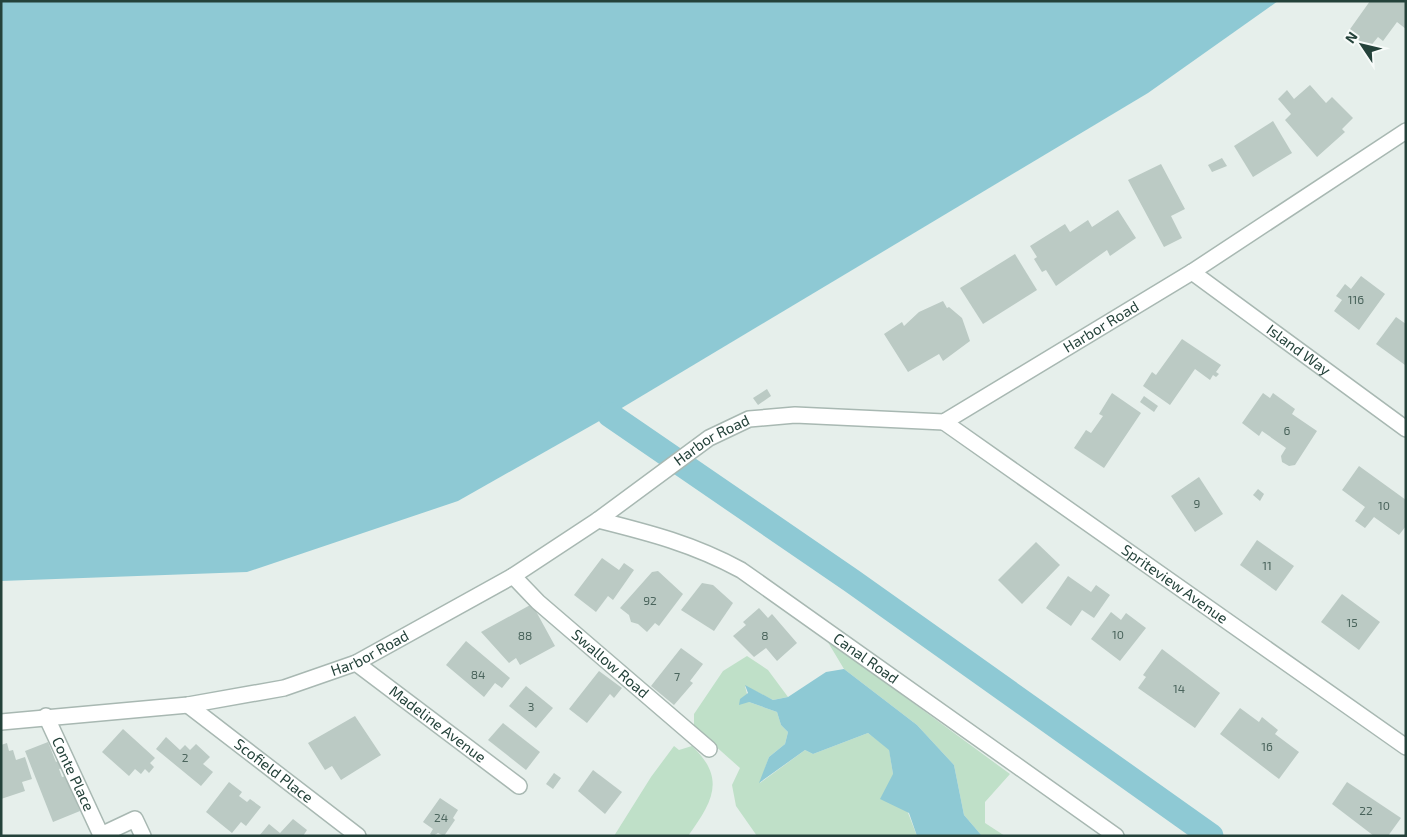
<svg xmlns="http://www.w3.org/2000/svg" width="1407" height="837" font-family="'Exo 2',sans-serif">
	<style>
		.green { fill: #bfe0c8 }
		.water { fill: #8ec9d4 }
		.lines { fill: none; stroke-linecap: round; stroke-linejoin: round }
		.canal { stroke: #8ec9d4; stroke-width: 25 }
		.building { fill: #bbcac4 }
		.minor-casing { stroke: #a8b8b2; stroke-width: 18 }
		.minor { stroke: #fff; stroke-width: 15 }
		.labels { text-anchor: middle; stroke-width: 4; stroke-linejoin: round; paint-order: stroke }
		.number-label { font-size: 12px; fill: #4a645c }
		.street-label { font-size: 15px; fill: #24423a; stroke: #f7fbf9 }
	</style>
	<rect width="100%" height="100%" fill="#e6efeb"/>
	<!-- green -->
	<g class="green">
		<path d="M826 639 1010 774 985 802V823L1005 836H982L964 815 954 765 917 725 844 669Z"/>
		<path d="M747 656 768 670 788 697 773 700 745 686 749 702 777 712 781 725 788 732 785 744 769 757 760 783 805 750 813 754 868 733 889 749 893 774 917 836H757L736 806 732 785 740 768 694 727V714L723 671Z"/>
		<path d="M674 746 679 750 692 746C727 779 712 802 688 836H614L651 777Z"/>
	</g>
	<!-- water -->
	<g class="water">
		<path d="M1 1H1278L1148 93 610 415 458 501 247 572 1 581Z"/>
		<path d="M844 669 917 725 954 765 964 815 982 836H917L909 813 880 799 893 774 889 750 868 733 813 754 805 750 759 783 769 757 785 744 788 732 781 725 777 712 749 702 739 705 740 699 748 693 745 685 773 700 788 697 826 672Z"/>
	</g>
	<g class="lines">
		<!-- canal -->
		<path class="canal" d="M610 415 852 581 1211 836"/>
	</g>
	<!-- building -->
	<g class="building">
		<path d="M1370 1H1406V29L1397 22 1383 41 1378 37 1369 48 1348 32Z"/>
		<path d="M1310 85 1326 103 1332 97 1353 118 1342 129 1345 132 1317 157 1285 120 1291 114 1278 99 1287 90 1294 99Z"/>
		<path d="M1273 121 1292 153 1253 177 1234 146Z"/>
		<path d="M1222 158 1227 166 1212 172 1208 165Z"/>
		<path d="M1161 164 1185 209 1171 216 1182 238 1164 247 1128 180Z"/>
		<path d="M1118 210 1136 238 1110 256 1107 250 1056 286 1046 270 1042 272 1034 259 1037 257 1030 246 1065 224 1070 232 1088 220 1092 227Z"/>
		<path d="M1015 254 1037 290 983 324 960 288Z"/>
		<path d="M1361 276 1385 294 1359 330 1334 311 1342 300 1336 296 1345 284 1351 289Z"/>
		<path d="M943 301 947 308 949 307 962 318 970 341 943 361 939 354 908 372 884 334 902 322 904 326 919 312Z"/>
		<path d="M1396 317 1406 324 1405 365 1376 344Z"/>
		<path d="M1182 339 1221 365 1216 372 1219 374 1216 377 1213 375 1210 380 1195 369 1170 405 1143 386 1152 372 1156 375Z"/>
		<path d="M767 389 771 396 758 405 753 398Z"/>
		<path d="M1112 393 1141 413 1104 468 1074 448 1086 430 1091 433 1103 416 1099 414Z"/>
		<path d="M1263 393 1270 398 1273 393 1295 409 1292 414 1317 431 1295 465 1289 466 1282 462 1281 456 1286 448 1262 431 1259 436 1242 423Z"/>
		<path d="M1144 396 1158 406 1154 412 1140 402Z"/>
		<path d="M1359 466 1406 500V526L1399 535 1374 517 1365 528 1355 521 1365 507 1342 490Z"/>
		<path d="M1199 477 1223 514 1195 532 1171 496Z"/>
		<path d="M1258 489 1264 494 1260 501 1253 495Z"/>
		<path d="M1257 540 1294 566 1276 591 1240 565Z"/>
		<path d="M1036 542 1060 565 1022 604 998 580Z"/>
		<path d="M602 558 619 570 624 563 634 570 613 600 608 596 596 612 574 595Z"/>
		<path d="M658 571 683 594 659 626 655 623 647 632 638 624 631 622 629 615 620 608 652 572Z"/>
		<path d="M1068 576 1091 592 1096 585 1110 595 1094 618 1082 610 1071 626 1046 608Z"/>
		<path d="M702 583 713 585 733 603 714 631 681 610Z"/>
		<path d="M1342 594 1380 622 1359 650 1321 622Z"/>
		<path d="M532 604 555 646 520 665 516 658 509 663 481 632Z"/>
		<path d="M759 608 768 618 772 614 797 643 777 661 766 648 754 657 733 636 746 625 743 622Z"/>
		<path d="M1111 612 1121 620 1126 613 1146 628 1120 661 1091 639Z"/>
		<path d="M466 641 510 678 502 688 495 683 484 697 446 665Z"/>
		<path d="M681 648 703 664 690 681 693 683 674 705 651 686Z"/>
		<path d="M1162 649 1220 693 1195 728 1138 688 1146 677 1143 675Z"/>
		<path d="M599 671 622 688 614 698 610 694 587 723 569 709Z"/>
		<path d="M526 686 553 708 536 728 509 706Z"/>
		<path d="M1240 708 1259 722 1262 717 1278 730 1275 734 1299 752 1279 779 1220 734Z"/>
		<path d="M355 716 381 755 341 780 332 766 325 770 308 743Z"/>
		<path d="M503 723 540 752 526 770 488 740Z"/>
		<path d="M123 729 155 758 150 763 154 767 149 773 145 769 141 774 135 769 129 776 102 752Z"/>
		<path d="M166 737 180 750 185 745 190 750 196 744 210 757 203 764 213 772 201 786 156 749Z"/>
		<path d="M48 742 56 762 60 760 63 768 59 769 62 777 66 776 80 811 53 822 25 751Z"/>
		<path d="M7 743 9 751 13 750 16 760 25 757 32 779 22 782 25 791 1 799V745Z"/>
		<path d="M593 770 622 792 605 814 578 791Z"/>
		<path d="M554 773 561 778 553 789 546 784Z"/>
		<path d="M229 782 242 792 239 796 247 802 250 799 261 807 246 826 241 822 232 833 206 812Z"/>
		<path d="M1347 782 1401 818 1388 836H1374L1332 804Z"/>
		<path d="M440 798 458 810 453 818 455 820 444 836 438 833 433 836 430 834 433 829 423 822Z"/>
		<path d="M293 819 307 830 303 836H259L269 824 280 833Z"/>
	</g>
	<g class="lines">
		<!-- minor casing -->
		<g class="minor-casing">
			<g id="minor">
				<path id="s1" d="M1192 272 1406 429"/>
				<path id="s2" d="M944 422 1406 747"/>
				<path id="s3" d="M598 520C650 533 693 544 741 570L1116 836"/>
				<path id="s4" d="M513 576 538 602 709 749"/>
				<path id="s5" d="M356 663 519 786"/>
				<path id="s6" d="M188 705 358 836"/>
				<path id="s7" d="M46 716 101 835 135 819 143 836"/>
				<path id="s8" d="M1 722 188 705 284 688 356 663 513 576 598 520 709 438 749 419 795 415 944 422 1192 272 1406 131"/>
			</g>
		</g>
		<!-- minor -->
		<use href="#minor" class="minor"/>
	</g>
	<g class="labels">
		<!-- number labels -->
		<g class="number-label">
			<text x="1356" y="304">116</text>
			<text x="1287" y="435">6</text>
			<text x="1197" y="508">9</text>
			<text x="1384" y="510">10</text>
			<text x="1267" y="570">11</text>
			<text x="650" y="605">92</text>
			<text x="1352" y="627">15</text>
			<text x="1118" y="639">10</text>
			<text x="525" y="640">88</text>
			<text x="765" y="640">8</text>
			<text x="478" y="679">84</text>
			<text x="677" y="681">7</text>
			<text x="1179" y="693">14</text>
			<text x="531" y="711">3</text>
			<text x="1267" y="751">16</text>
			<text x="185" y="762">2</text>
			<text x="1366" y="815">22</text>
			<text x="441" y="822">24</text>
		</g>
		<!-- street labels -->
		<g class="street-label">
			<text dy="5" stroke="none"><textPath href="#s8" startOffset="1204">Harbor Road</textPath></text>
			<text dy="5" stroke="none"><textPath href="#s1" startOffset="132">Island Way</textPath></text>
			<text dy="5" stroke="none"><textPath href="#s8" startOffset="782">Harbor Road</textPath></text>
			<text dy="5" stroke="none"><textPath href="#s2" startOffset="282">Spriteview Avenue</textPath></text>
			<text dy="5" stroke="none"><textPath href="#s8" startOffset="378">Harbor Road</textPath></text>
			<text dy="5" stroke="none"><textPath href="#s3" startOffset="305">Canal Road</textPath></text>
			<text dy="5" stroke="none"><textPath href="#s4" startOffset="131">Swallow Road</textPath></text>
			<text dy="5" stroke="none"><textPath href="#s5" startOffset="102">Madeline Avenue</textPath></text>
			<text dy="5" stroke="none"><textPath href="#s6" startOffset="108">Scofield Place</textPath></text>
			<text dy="5" stroke="none"><textPath href="#s7" startOffset="64">Conte Place</textPath></text>
		</g>
	</g>
	<!-- border -->
	<rect width="1407" height="837" fill="none" stroke="#24423a" stroke-width="5"/>
	<!-- north arrow -->
	<g transform="translate(1362 45) rotate(305)" stroke="#f7fbf9" stroke-width="4" paint-order="stroke">
	<path d="M0-4L9 19L0 12L-9 19Z" fill="#24423a"/>
	<text y="-8" font-size="14" font-weight="bold" text-anchor="middle" fill="#24423a">N</text>
	</g>
</svg>
